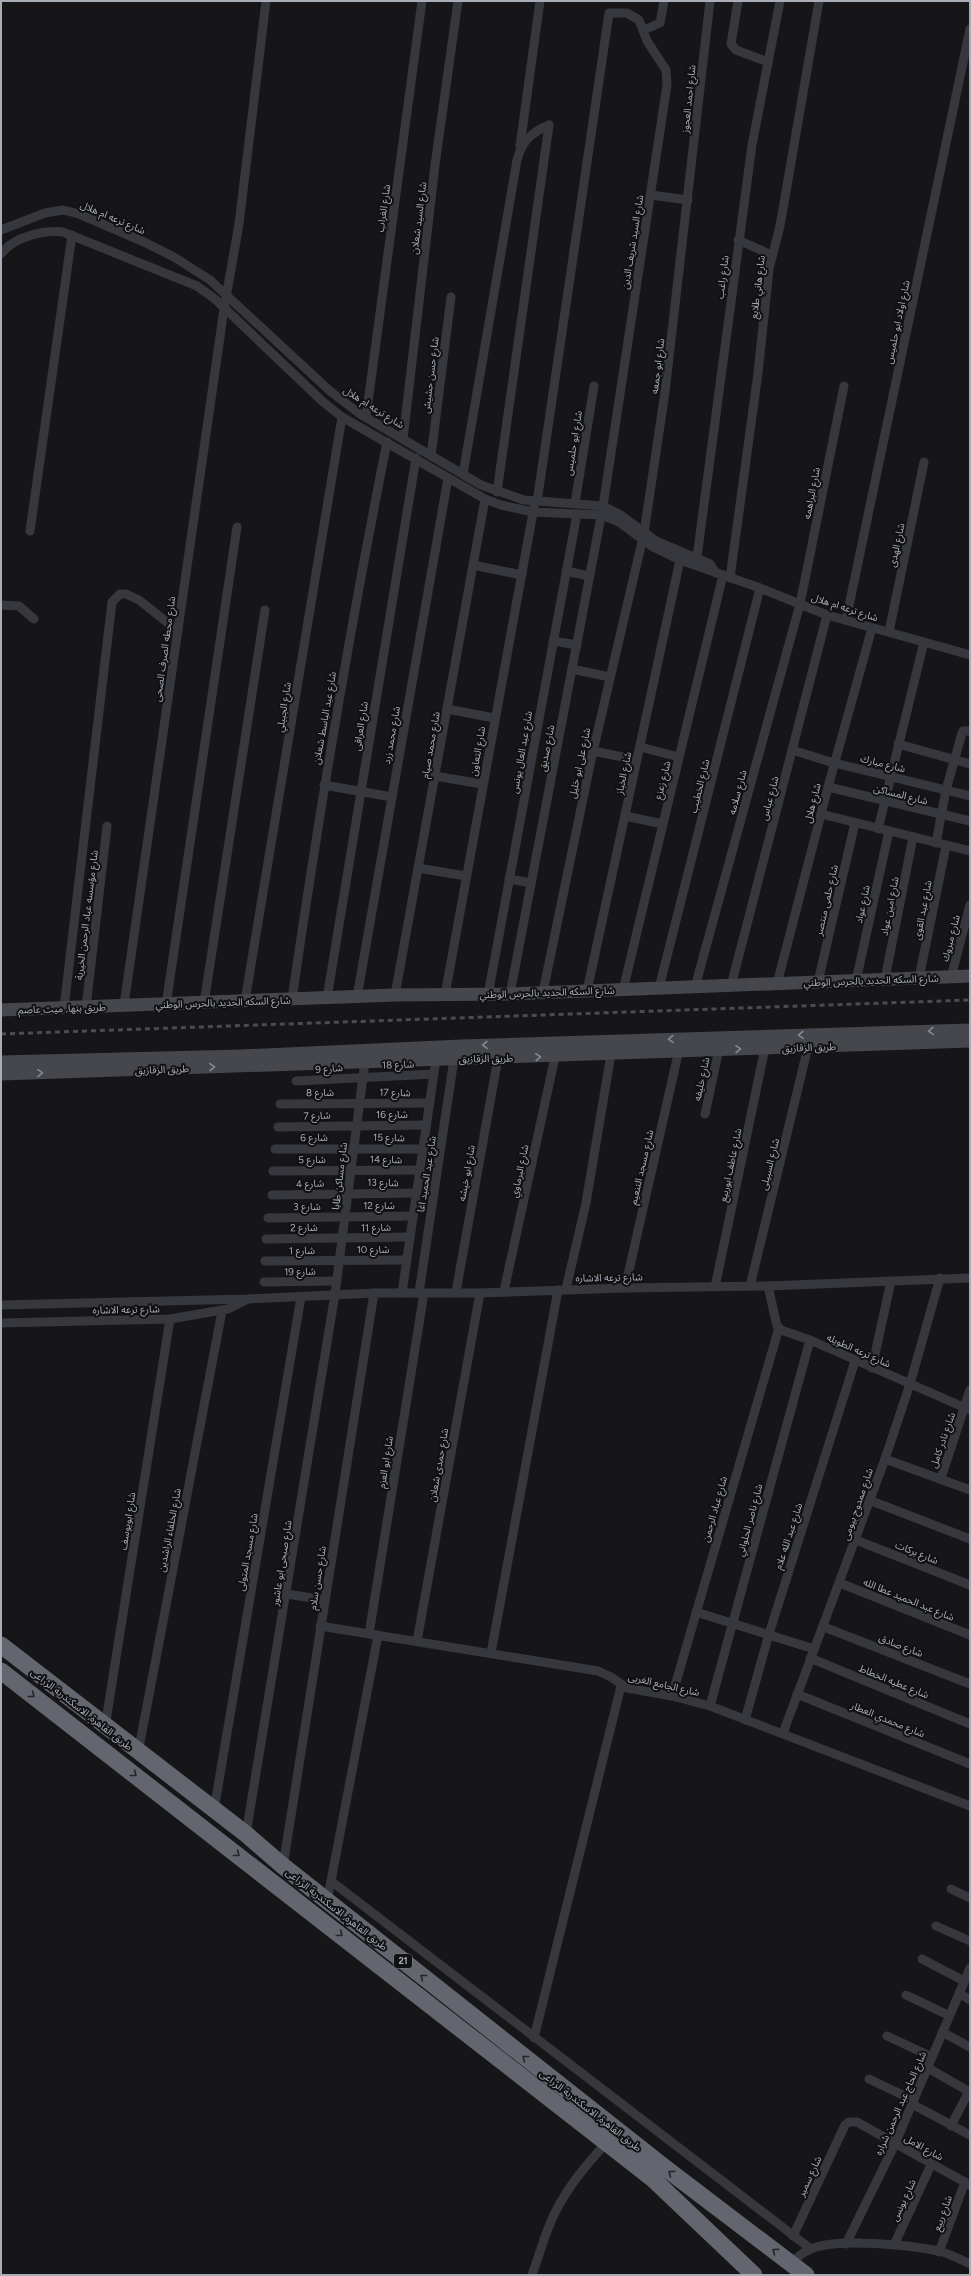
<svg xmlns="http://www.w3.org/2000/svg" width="971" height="2276" font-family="Figtree,'Noto Sans Arabic',sans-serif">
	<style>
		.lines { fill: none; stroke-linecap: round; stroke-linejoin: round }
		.street { stroke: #37383d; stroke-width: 9 }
		.secondary { stroke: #45474d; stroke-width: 13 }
		.highway { stroke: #63666e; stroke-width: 17 }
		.rail { stroke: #4a4c52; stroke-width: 3; stroke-dasharray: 5 4; stroke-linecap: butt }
		.oneway { stroke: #858993 }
		.oneway2 { stroke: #26262a }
		.labels { text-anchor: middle; stroke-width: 4; stroke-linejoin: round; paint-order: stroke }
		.shield { fill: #111113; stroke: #7b7e86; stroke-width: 1 }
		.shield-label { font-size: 9px; font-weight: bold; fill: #a8adb8 }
		.street-label { font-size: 10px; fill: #a8adb8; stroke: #111113 }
	</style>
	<rect width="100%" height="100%" fill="#161618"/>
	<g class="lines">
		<!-- street -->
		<g class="street">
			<path d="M738 1 731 44 736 50 768 62"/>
			<path d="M644 30 660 23 664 1"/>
			<path d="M520 146 540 1"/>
			<path d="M651 195 688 200"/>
			<path d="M1 230 45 213 63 210 79 214 144 242 174 257 210 280 330 391 360 414 481 485 524 500 603 506 619 514 656 541 710 564 716 573"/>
			<path d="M738 240 772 255"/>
			<path d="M1 254C13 237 43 230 63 232L197 286 215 299 322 401 342 417 485 499 501 505 533 512 602 515 619 522 653 547 680 560 760 588 827 615 970 655"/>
			<path d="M366 417 422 1"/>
			<path d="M403 439 435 165 458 1"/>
			<path d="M431 456 451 297"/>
			<path d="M463 474 517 160C522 141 532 132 549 125"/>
			<path d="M497 492 549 125"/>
			<path d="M575 503 594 386"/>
			<path d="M30 531 72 235"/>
			<path d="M697 557 752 145 780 1"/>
			<path d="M473 565 522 575"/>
			<path d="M566 571 589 576"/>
			<path d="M730 578 758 373 769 269 780 226 819 1"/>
			<path d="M1 605 19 606 34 619"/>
			<path d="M846 620 970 29"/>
			<path d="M889 632 924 462"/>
			<path d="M553 641 577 645"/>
			<path d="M572 669 610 677"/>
			<path d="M447 709 494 718"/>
			<path d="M898 744 970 764"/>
			<path d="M640 747 679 757"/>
			<path d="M792 750 834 763 970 796"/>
			<path d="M593 751 637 760"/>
			<path d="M435 776 482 784"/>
			<path d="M324 785 392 797"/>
			<path d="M828 787 970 821"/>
			<path d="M821 814 970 851"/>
			<path d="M625 816 663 824"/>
			<path d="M878 829 924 642"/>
			<path d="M936 843 946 790 962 733 963 731H970"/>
			<path d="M418 868 466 876"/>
			<path d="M509 879 531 883"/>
			<path d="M951 977 970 905"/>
			<path d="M919 978 946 846"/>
			<path d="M885 979 913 837"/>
			<path d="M856 981 889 831"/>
			<path d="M818 982 855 823"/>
			<path d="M777 984 828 787 872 628"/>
			<path d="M731 986 827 615"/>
			<path d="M695 987 800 604 844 386"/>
			<path d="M659 988 760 588"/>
			<path d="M623 990 723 575"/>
			<path d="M587 991 680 560"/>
			<path d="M543 992 591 760 644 533 665 392 710 1"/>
			<path d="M510 994 603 506 667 85 666 70 647 41 639 20 627 13H609L537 502"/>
			<path d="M395 995 485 499"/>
			<path d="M445 995 534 507"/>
			<path d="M488 995 577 514"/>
			<path d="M357 997 448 478"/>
			<path d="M327 998 416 458"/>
			<path d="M292 999C319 813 350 627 387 442"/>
			<path d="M245 1001 342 417"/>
			<path d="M204 1003 265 610"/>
			<path d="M124 1005 224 309 239 224 266 1"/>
			<path d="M166 1005 237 527"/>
			<path d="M86 1007 107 826"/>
			<path d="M64 1008 112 602 120 594H126L139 600 178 631"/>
			<path d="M296 1081 434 1074"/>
			<path d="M280 1104 430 1103"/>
			<path d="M705 1114 719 1049"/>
			<path d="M278 1127 426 1125"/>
			<path d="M275 1149H423"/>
			<path d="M273 1171 420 1170"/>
			<path d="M272 1195 416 1193"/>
			<path d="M268 1218 413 1216"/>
			<path d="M266 1239 410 1237"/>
			<path d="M265 1261 407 1260"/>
			<path d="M264 1282 337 1281"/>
			<path d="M750 1286 808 1047"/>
			<path d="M768 1286 777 1326 781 1330 810 1340 970 1410"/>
			<path d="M715 1287 765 1048"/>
			<path d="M625 1288 679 1050"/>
			<path d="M566 1289 586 1203 611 1054"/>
			<path d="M504 1291 555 1057"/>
			<path d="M456 1292 498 1058"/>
			<path d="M402 1293 436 1059"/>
			<path d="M419 1293 454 1059"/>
			<path d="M1 1305 248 1299 374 1293H480L625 1288 768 1286 970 1278"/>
			<path d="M1 1323 170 1319 228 1309 248 1299"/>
			<path d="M872 1368 891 1281"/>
			<path d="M885 1459 970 1490"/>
			<path d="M941 1478 970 1390"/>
			<path d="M869 1500 970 1539"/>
			<path d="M856 1540 970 1585"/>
			<path d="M840 1583 970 1635"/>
			<path d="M287 1594 324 1600"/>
			<path d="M696 1612 814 1649"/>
			<path d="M320 1626 598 1671 611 1677 627 1688 672 1696 710 1706 970 1806"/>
			<path d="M824 1627 970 1684"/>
			<path d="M369 1634 424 1293"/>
			<path d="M417 1641 480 1293"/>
			<path d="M491 1653 558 1290"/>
			<path d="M810 1658 970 1724"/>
			<path d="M797 1694 970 1764"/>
			<path d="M672 1696 779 1328"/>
			<path d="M710 1706 810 1340"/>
			<path d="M745 1720 769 1634 855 1361"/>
			<path d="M105 1727 170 1319"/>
			<path d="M783 1733 885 1459 910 1384 940 1278"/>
			<path d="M138 1753 222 1311"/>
			<path d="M214 1810 301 1297"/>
			<path d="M246 1834 335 1294 365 1061"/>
			<path d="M283 1866 374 1293"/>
			<path d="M331 1881 378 1635"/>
			<path d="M951 1889 970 1898"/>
			<path d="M327 1901 331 1881 811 2249"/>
			<path d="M936 1926 970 1941"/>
			<path d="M922 1959 964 1981"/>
			<path d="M959 1993 970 2000"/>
			<path d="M906 1995 948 2015"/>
			<path d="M942 2032 970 2047"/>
			<path d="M887 2036 932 2057"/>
			<path d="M534 2038 621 1686"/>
			<path d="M928 2068 970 2092"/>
			<path d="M869 2079 913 2100"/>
			<path d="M912 2104 970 2135"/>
			<path d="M951 2126 969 2091"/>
			<path d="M793 2236 845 2125 849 2122H857L970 2185"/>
			<path d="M846 2244 895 2144 970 1968"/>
			<path d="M894 2245 931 2165"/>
			<path d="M939 2252 965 2182"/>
			<path d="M790 2263C798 2257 804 2251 813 2248 841 2238 909 2245 939 2251 950 2254 960 2259 970 2264"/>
			<path d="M532 2275C541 2250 548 2222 562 2200 574 2179 590 2161 606 2143"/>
		</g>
		<!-- secondary -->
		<g class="secondary">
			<path d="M1 1010 395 995 510 994 970 976"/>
			<path d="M1 1062 242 1056 462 1046 970 1030"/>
			<path d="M1 1074 970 1041"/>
		</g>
		<!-- highway -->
		<g class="highway">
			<path d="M1 1645 246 1834 283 1866 664 2167 806 2275"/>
			<path d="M1 1671 653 2179 754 2275"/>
		</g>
		<!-- rail -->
		<path class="rail" d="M1 1034 970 1000"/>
	</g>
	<!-- one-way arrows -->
	<defs><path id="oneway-chevron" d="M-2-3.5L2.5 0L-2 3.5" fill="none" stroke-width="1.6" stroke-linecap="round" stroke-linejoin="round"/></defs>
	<g class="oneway">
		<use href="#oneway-chevron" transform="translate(931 1031) rotate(178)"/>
		<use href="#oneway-chevron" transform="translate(801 1035) rotate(178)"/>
		<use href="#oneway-chevron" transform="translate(671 1039) rotate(178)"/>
		<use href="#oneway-chevron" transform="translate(485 1045) rotate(178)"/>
		<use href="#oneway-chevron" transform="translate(738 1049) rotate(-1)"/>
		<use href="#oneway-chevron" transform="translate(538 1057) rotate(-2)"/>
		<use href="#oneway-chevron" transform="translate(212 1067) rotate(-2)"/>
		<use href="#oneway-chevron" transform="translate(40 1073) rotate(-1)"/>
	</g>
	<g class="oneway2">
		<use href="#oneway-chevron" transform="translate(32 1695) rotate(38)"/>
		<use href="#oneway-chevron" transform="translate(134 1774) rotate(38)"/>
		<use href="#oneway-chevron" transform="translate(237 1854) rotate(38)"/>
		<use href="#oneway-chevron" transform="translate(340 1934) rotate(38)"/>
		<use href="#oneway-chevron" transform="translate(423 1977) rotate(-142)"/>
		<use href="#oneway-chevron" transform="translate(525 2058) rotate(-142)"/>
		<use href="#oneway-chevron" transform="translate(671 2173) rotate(-143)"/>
		<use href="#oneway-chevron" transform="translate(775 2251) rotate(-143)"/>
	</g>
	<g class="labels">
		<!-- shield labels -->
		<rect class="shield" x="394" y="1954" width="18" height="14" rx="3"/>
		<g class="shield-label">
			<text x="403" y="1964">21</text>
		</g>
		<!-- street labels -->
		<g class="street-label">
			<text transform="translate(688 99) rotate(-84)" y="4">شارع احمد العجوز</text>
			<text transform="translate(383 208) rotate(-82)" y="4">شارع الغراب</text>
			<text transform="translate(113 217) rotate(23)" y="4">شارع ترعه ام هلال</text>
			<text transform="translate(418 218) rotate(-83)" y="4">شارع السيد شعلان</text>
			<text transform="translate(632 242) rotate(-81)" y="4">شارع السيد شريف الدين</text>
			<text transform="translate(722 277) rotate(-83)" y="4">شارع راغب</text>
			<text transform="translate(757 287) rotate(-83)" y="4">شارع هاني طلايع</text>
			<text transform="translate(897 322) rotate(-78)" y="4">شارع اولاد ابو حلميس</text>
			<text transform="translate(657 366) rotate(-83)" y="4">شارع ابو جمعه</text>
			<text transform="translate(430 375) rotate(-83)" y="4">شارع حسن حشيش</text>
			<text transform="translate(374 407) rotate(32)" y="4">شارع ترعه ام هلال</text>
			<text transform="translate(573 443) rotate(-81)" y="4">شارع ابو حلميس</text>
			<text transform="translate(811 493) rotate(-79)" y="4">شارع البراهمه</text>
			<text transform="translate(896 545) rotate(-78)" y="4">شارع الهدى</text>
			<text transform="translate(845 607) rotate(18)" y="4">شارع ترعه ام هلال</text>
			<text transform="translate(164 649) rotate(-82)" y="4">شارع محطه الصرف الصحى</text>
			<text transform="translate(283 707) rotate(-81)" y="4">شارع الجبيلي</text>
			<text transform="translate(324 718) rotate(-80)" y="4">شارع عبد الباسط شعلان</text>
			<text transform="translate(360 726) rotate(-81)" y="4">شارع العراقى</text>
			<text transform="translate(391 735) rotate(-80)" y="4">شارع محمد زرد</text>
			<text transform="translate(430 745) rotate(-80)" y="4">شارع محمد صيام</text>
			<text transform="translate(546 748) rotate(-79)" y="4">شارع صديق</text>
			<text transform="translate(477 751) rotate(-80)" y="4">شارع التعاون</text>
			<text transform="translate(521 752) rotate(-80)" y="4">شارع عبد العال يونس</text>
			<text transform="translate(579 763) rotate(-78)" y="4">شارع على ابو خليل</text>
			<text transform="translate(883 763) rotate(14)" y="4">شارع مبارك</text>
			<text transform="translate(623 773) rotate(-78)" y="4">شارع الخباز</text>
			<text transform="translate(662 780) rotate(-76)" y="4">شارع زعزع</text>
			<text transform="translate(699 786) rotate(-76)" y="4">شارع الخطيب</text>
			<text transform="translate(737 792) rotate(-75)" y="4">شارع سلامه</text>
			<text transform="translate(901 794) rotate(14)" y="4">شارع المساكن</text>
			<text transform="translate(769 798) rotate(-75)" y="4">شارع عباس</text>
			<text transform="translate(812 803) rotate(-76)" y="4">شارع هلال</text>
			<text transform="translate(826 900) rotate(-77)" y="4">شارع حلمى منتصر</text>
			<text transform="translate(862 904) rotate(-78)" y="4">شارع عواد</text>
			<text transform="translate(889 906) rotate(-79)" y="4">شارع امين عواد</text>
			<text transform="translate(922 910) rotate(-79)" y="4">شارع عبد القوى</text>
			<text transform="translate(86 915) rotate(-83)" y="4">شارع مؤسسه عباد الرحمن الخيرية</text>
			<text transform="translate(950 938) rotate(-75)" y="4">شارع مبروك</text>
			<text transform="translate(871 980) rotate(-2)" y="4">شارع السكه الحديد بالحرس الوطني</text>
			<text transform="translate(547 992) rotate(-2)" y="4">شارع السكه الحديد بالحرس الوطني</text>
			<text transform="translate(223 1002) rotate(-2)" y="4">شارع السكه الحديد بالحرس الوطني</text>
			<text transform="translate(62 1008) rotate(-2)" y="4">طريق بنها, ميت عاصم</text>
			<text transform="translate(809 1047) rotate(-2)" y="4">طريق الزقازيق</text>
			<text transform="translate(486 1058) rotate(-1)" y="4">طريق الزقازيق</text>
			<text transform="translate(398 1064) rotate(-2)" y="4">شارع 18</text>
			<text transform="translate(329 1068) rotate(-4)" y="4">شارع 9</text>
			<text transform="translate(162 1069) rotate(-2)" y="4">طريق الزقازيق</text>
			<text transform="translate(701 1079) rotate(-78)" y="4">شارع خليفه</text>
			<text transform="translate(320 1092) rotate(-1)" y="4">شارع 8</text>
			<text transform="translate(395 1092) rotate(1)" y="4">شارع 17</text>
			<text x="392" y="1118">شارع 16</text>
			<text transform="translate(317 1115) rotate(-2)" y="4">شارع 7</text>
			<text transform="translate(314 1137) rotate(-1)" y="4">شارع 6</text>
			<text transform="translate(389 1137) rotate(1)" y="4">شارع 15</text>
			<text transform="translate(312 1159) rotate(-1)" y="4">شارع 5</text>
			<text transform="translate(386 1159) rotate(1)" y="4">شارع 14</text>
			<text transform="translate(769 1164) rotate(-76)" y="4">شارع السبيلى</text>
			<text transform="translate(730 1165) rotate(-78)" y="4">شارع عاطف ابوربيع</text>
			<text transform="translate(641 1167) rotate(-77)" y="4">شارع مسجد التنعيم</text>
			<text transform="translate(519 1171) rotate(-78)" y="4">شارع البرماوي</text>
			<text transform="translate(466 1173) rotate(-80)" y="4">شارع ابو خيشه</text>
			<text transform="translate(426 1174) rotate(-81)" y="4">شارع عبد الحميد اغا</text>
			<text transform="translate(339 1176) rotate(-83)" y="4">شارع مساكن طابا</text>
			<text transform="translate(383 1182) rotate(1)" y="4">شارع 13</text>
			<text transform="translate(310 1183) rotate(-2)" y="4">شارع 4</text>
			<text x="379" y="1209">شارع 12</text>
			<text transform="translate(307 1206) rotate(-1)" y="4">شارع 3</text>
			<text transform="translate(304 1227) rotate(-1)" y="4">شارع 2</text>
			<text transform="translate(376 1227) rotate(-1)" y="4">شارع 11</text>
			<text x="373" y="1253">شارع 10</text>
			<text transform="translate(302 1250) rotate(-1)" y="4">شارع 1</text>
			<text transform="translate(300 1271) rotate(-1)" y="4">شارع 19</text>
			<text transform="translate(609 1277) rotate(-1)" y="4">شارع ترعه الاشاره</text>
			<text transform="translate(126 1309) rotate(-1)" y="4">شارع ترعه الاشاره</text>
			<text transform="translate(859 1350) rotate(24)" y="4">شارع ترعه الطويله</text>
			<text transform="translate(942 1440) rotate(-71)" y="4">شارع نادر كامل</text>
			<text transform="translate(385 1462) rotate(-81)" y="4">شارع ابو العزم</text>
			<text transform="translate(438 1465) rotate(-80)" y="4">شارع حمدى شعلان</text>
			<text transform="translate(857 1504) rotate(-71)" y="4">شارع ممدوح بيومى</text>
			<text transform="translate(714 1509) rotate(-74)" y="4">شارع عباد الرحمن</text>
			<text transform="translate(749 1520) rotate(-75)" y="4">شارع ناصر الحلواني</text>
			<text transform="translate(127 1521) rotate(-81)" y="4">شارع ابويوسف</text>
			<text transform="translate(169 1530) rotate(-79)" y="4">شارع الخلفاء الراشدين</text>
			<text transform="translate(788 1536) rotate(-72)" y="4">شارع عبد الله علام</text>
			<text transform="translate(247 1552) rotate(-80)" y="4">شارع مسجد المتولى</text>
			<text transform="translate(917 1552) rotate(22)" y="4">شارع بركات</text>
			<text transform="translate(281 1563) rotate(-81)" y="4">شارع صبحى ابو عاشور</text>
			<text transform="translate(317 1578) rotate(-81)" y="4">شارع حسن سلام</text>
			<text transform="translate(909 1599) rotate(22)" y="4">شارع عبد الحميد عطا الله</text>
			<text transform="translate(901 1645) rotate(21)" y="4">شارع صادق</text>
			<text transform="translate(894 1681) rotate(22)" y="4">شارع عطيه الخطاط</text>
			<text transform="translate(664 1684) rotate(13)" y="4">شارع الجامع الغربى</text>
			<text transform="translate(82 1709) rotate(38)" y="4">طريق القاهرة, الاسكندرية الزراعى</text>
			<text transform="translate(888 1719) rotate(22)" y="4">شارع محمدي العطار</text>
			<text transform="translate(337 1909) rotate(38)" y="4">طريق القاهرة, الاسكندرية الزراعى</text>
			<text transform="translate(900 2103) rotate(-66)" y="4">شارع الحاج عبد الرحمن شراره</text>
			<text transform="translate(591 2110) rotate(38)" y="4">طريق القاهرة, الاسكندرية الزراعى</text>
			<text transform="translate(924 2147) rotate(29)" y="4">شارع الامل</text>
			<text transform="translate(809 2176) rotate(-65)" y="4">شارع سمير</text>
			<text transform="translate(903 2200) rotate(-65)" y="4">شارع يونس</text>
			<text transform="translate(942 2213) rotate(-70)" y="4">شارع ربيع</text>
		</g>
	</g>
	<!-- border -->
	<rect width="971" height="2276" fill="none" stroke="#a8adb8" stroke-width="4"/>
</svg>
